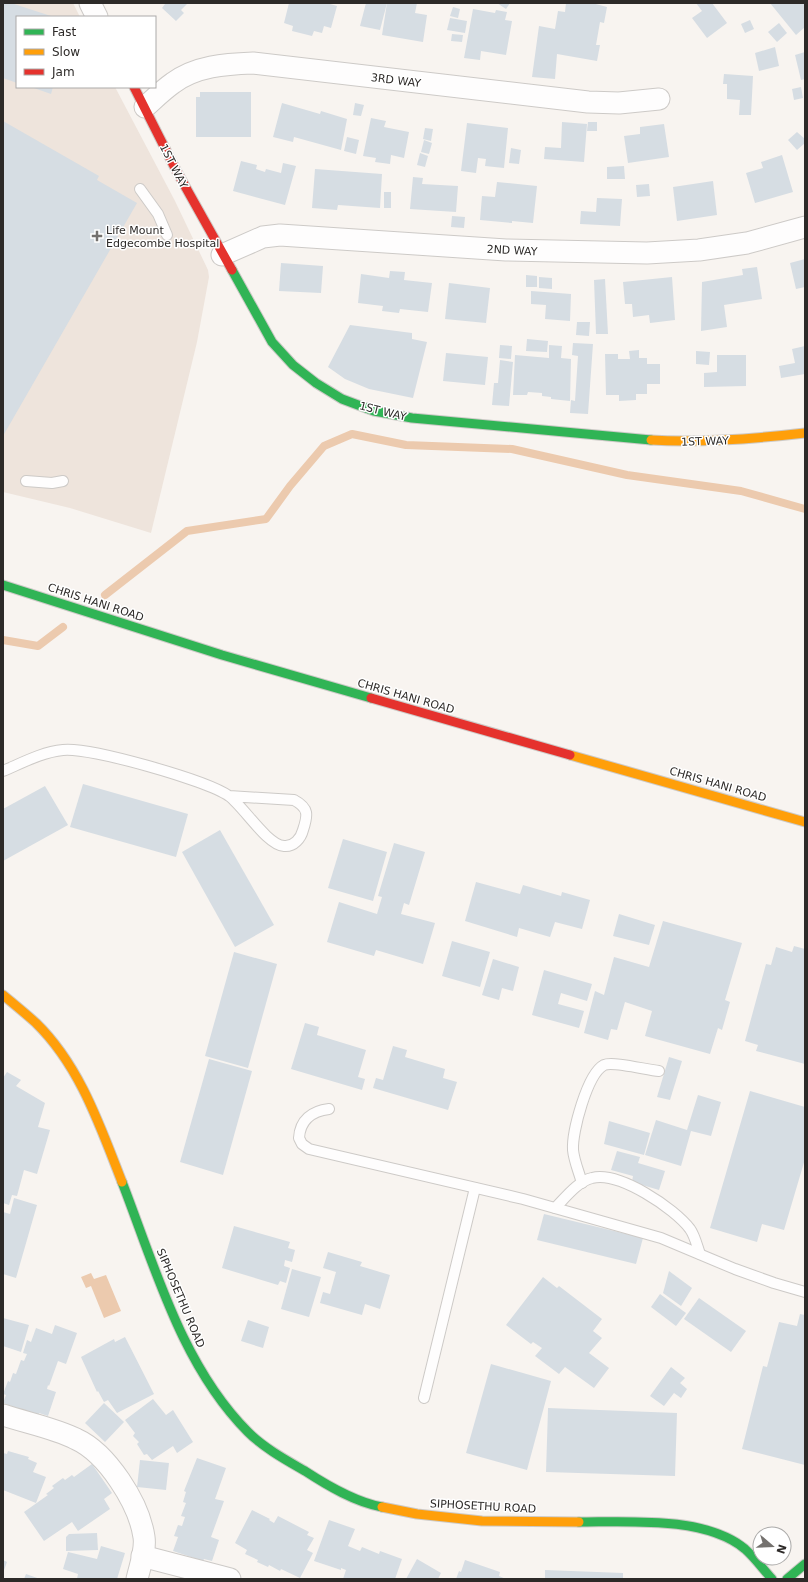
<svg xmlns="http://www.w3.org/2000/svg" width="808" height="1582" font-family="'DejaVu Sans',sans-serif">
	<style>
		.built { fill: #eee4dc }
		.water { fill: #eccaae }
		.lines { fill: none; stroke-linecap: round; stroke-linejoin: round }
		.stream { stroke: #eccaae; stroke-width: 8 }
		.building { fill: #d6dde3 }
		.lane-casing { stroke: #cdcac7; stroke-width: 12 }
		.street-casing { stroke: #cdcac7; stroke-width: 23 }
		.fast-casing { stroke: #cdcac7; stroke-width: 11 }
		.slow-casing { stroke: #cdcac7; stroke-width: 11 }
		.jam-casing { stroke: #cdcac7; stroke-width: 11 }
		.lane { stroke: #fefdfd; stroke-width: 10 }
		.street { stroke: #fefdfd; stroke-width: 21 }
		.fast { stroke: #30b455; stroke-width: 9 }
		.slow { stroke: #ff9f0a; stroke-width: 9 }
		.jam { stroke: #e5322d; stroke-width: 9 }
		.poi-dot { fill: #74716e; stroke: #fff; stroke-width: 1.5 }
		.labels { text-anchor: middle; stroke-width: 3; stroke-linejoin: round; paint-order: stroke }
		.street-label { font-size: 11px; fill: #2d2a28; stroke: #fff }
		.poi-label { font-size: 11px; fill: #2d2a28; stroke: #fff; text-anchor: start }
	</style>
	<rect width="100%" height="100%" fill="#f8f4f0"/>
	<!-- built -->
	<path class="built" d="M3 3H73L80 17H17V87H115L175 201 208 270 209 277 197 342 151 533 70 508 3 492Z"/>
	<!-- water -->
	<path class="water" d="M91 1273 94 1279 106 1275 121 1311 104 1318 91 1286 86 1288 81 1277Z"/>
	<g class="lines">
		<!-- stream -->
		<g class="stream">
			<path d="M105 595 187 531 266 519 290 486 324 446 352 434 406 445 512 449 627 475 741 491 805 509"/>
			<path d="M3 640 38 646 63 627"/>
		</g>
	</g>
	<!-- building -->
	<g class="building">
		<path d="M3 3H11L54 17H17V83L3 78Z"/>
		<path d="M164 3H188L181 10 184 13 176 21 162 8 165 4Z"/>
		<path d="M289 3H330V4L337 6 331 28 324 26 322 33 314 31 312 36 292 31 293 26 284 23Z"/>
		<path d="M366 3H387L380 30 360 26Z"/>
		<path d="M387 3H417L415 13 427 15 423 42 382 35Z"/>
		<path d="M497 3H510L506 9Z"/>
		<path d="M566 3H592L607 7 604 23 600 22 596 45H600L597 61 557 54 555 79 532 77 539 26 555 29 558 11 565 12Z"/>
		<path d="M696 3H712L727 23 707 38 692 18 702 11Z"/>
		<path d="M770 3H805V27L796 35Z"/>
		<path d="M453 7 460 9 458 18 450 16Z"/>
		<path d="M473 9 495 13 496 10 507 12 505 20 512 21 506 55 481 51 480 60 464 58Z"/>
		<path d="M450 18 467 21 465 33 447 30Z"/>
		<path d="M750 20 754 29 745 33 741 24Z"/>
		<path d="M779 23 787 33 777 42 768 32Z"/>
		<path d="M452 34 463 35 462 42 451 41Z"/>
		<path d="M775 47 779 66 759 71 755 53Z"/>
		<path d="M805 52V79L801 80 795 55Z"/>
		<path d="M724 74 753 76 751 115H739L740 100 727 99V84H723Z"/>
		<path d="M31 87H53L51 94Z"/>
		<path d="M801 87 803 98 794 100 792 89Z"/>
		<path d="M200 92H251V137H196V97H200Z"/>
		<path d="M282 103 320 114 321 111 347 119 341 150 294 137 293 142 273 137Z"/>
		<path d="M355 103 364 105 361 116 353 115Z"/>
		<path d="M371 118 386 121 384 127 409 132 404 158 391 155 390 164 375 162 376 158 363 156Z"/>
		<path d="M3 121 99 176 97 180 137 203 3 436Z"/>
		<path d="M562 122 587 124 584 162 544 159 545 147 561 148Z"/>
		<path d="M588 122H597V131H587Z"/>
		<path d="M467 123 508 128 504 168 485 166 486 159 478 158 476 173 461 171Z"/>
		<path d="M664 124 669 157 628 163 624 136 640 134V127Z"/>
		<path d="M425 128 433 129 431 141 423 139Z"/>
		<path d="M797 132 805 139V143L797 150 788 140Z"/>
		<path d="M347 137 359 140 356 154 344 151Z"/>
		<path d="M424 140 432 143 429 154 421 152Z"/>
		<path d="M511 148 521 150 519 164 509 163Z"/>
		<path d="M420 153 428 156 425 167 417 165Z"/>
		<path d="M782 155 793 192 755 203 746 173 763 168 761 162Z"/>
		<path d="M241 161 257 165 256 169 265 172 266 169 281 173 283 163 296 166 285 205 233 191Z"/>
		<path d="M624 166 625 179H607V167Z"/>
		<path d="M315 169 382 174 380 208 338 205 337 210 312 208Z"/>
		<path d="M413 177 423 178 422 184 458 186 456 212 410 209Z"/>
		<path d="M713 181 717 215 677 221 673 187Z"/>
		<path d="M497 182 537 186 533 223 512 221V223L480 220 482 196 495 197Z"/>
		<path d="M649 184 650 196 637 197 636 185Z"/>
		<rect x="384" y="192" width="7" height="16"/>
		<path d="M597 198 622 199 620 226 580 224 581 211 596 212Z"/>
		<path d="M452 216 465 217 464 228 451 227Z"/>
		<path d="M805 259V287L796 289 790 263Z"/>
		<path d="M281 263 323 266 321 293 279 291Z"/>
		<path d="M757 267 762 299 724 305 727 327 701 331 702 282 743 275 742 269Z"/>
		<path d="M390 271 405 272 404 280 432 283 428 312 400 309 399 313 382 311 383 306 358 303 361 274 389 278Z"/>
		<path d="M526 275 537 276V287H526Z"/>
		<path d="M539 277 552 278V289L539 288Z"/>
		<path d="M672 277 675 320 650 323 649 315 633 317 632 304H625L623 282Z"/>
		<path d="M605 279 608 334H596L594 280Z"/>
		<path d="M449 283 490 288 486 323 445 319Z"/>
		<path d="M531 291 571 294 570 321 545 319 546 305 531 304Z"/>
		<path d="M577 322H590L589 336 576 335Z"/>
		<path d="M350 325 412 333V339L427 342 413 398 369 389 345 379 328 367Z"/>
		<path d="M527 339 548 341 547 352 526 351Z"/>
		<path d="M573 343 593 344 588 414 570 413 571 400 575 401 578 356 572 355Z"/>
		<path d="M500 345 512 346 511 359 499 358Z"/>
		<path d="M549 345 562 346 561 358 571 359 570 401 551 399V397L542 396V393L528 392 527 395H513L515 355 549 358Z"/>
		<path d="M805 346V374L781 378 779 366 795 363 792 349Z"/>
		<path d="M639 350V358H647V364H660V384H647V394H636V400L619 401V395H606L605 354H618V359H630L629 351Z"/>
		<path d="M696 351 710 352 709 365 696 364Z"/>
		<path d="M446 353 488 357 485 385 443 381Z"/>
		<path d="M717 355H746V386L704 387V373L717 372Z"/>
		<path d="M500 360 513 362 509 406 492 405 494 383H498Z"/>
		<path d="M83 784 188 814 176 857 70 827Z"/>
		<path d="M45 786 68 825 3 861V809Z"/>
		<path d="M220 830 274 925 235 947 182 852Z"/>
		<path d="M343 839 387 852 373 901 328 888Z"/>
		<path d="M394 843 425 852 409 905 404 903 401 914 435 923 423 964 376 950 374 956 327 942 339 902 377 914 382 897 378 896Z"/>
		<path d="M476 882 520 894 523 885 561 896 562 892 590 900 582 929 555 922 550 937 519 928 517 937 465 921Z"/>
		<path d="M619 914 655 925 649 945 613 936Z"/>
		<path d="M663 921 742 943 725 1000 730 1002 722 1030 718 1028 710 1054 645 1036 652 1011 625 1002 617 1030 611 1029 608 1040 584 1033 595 991 604 995 614 957 649 967Z"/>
		<path d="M452 941 490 952 480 987 442 976Z"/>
		<path d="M794 946 805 949V1064L756 1051 758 1045 745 1041 766 964 771 965 776 947 792 952Z"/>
		<path d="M234 952 277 964 248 1068 205 1056Z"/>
		<path d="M493 959 519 967 513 991 502 988 499 1000 482 995Z"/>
		<path d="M544 970 592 984 587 1001 561 993 558 1004 584 1011 579 1028 532 1015Z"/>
		<path d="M305 1023 319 1027 317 1035 366 1050 358 1077 365 1079 362 1090 291 1069Z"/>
		<path d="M393 1046 407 1050 405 1057 445 1069 443 1078 457 1082 448 1110 373 1088 376 1078 383 1080Z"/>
		<path d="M669 1057 682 1061 670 1100 657 1097Z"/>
		<path d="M209 1059 252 1071 223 1175 180 1162Z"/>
		<path d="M7 1072 21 1080 16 1086 45 1103 38 1127 50 1130 37 1174 24 1170 17 1196 12 1195 9 1205 3 1203V1078Z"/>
		<path d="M750 1091 805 1107V1159L784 1230 762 1224 757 1242 710 1228Z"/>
		<path d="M698 1095 721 1102 711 1136 691 1131 681 1166 645 1155 656 1120 687 1130Z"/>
		<path d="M609 1121 650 1133 644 1155 604 1144Z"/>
		<path d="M617 1151 640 1157 638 1163 665 1171 659 1190 632 1182 633 1176 611 1170Z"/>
		<path d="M14 1198 37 1205 16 1278 3 1274V1212L10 1214Z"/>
		<path d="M544 1214 643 1238 636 1264 537 1240Z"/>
		<path d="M234 1226 290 1242 288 1248 295 1250 292 1262 285 1260 284 1266 290 1268 286 1283 280 1281 278 1285 222 1268Z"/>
		<path d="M328 1252 362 1262 360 1266 390 1275 380 1309 365 1304 362 1315 320 1303 323 1292 330 1294 336 1272 323 1268Z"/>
		<path d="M292 1269 321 1277 309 1317 281 1309Z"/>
		<path d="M669 1271 692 1288 681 1306 663 1293Z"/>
		<path d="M543 1277 557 1288 559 1286 602 1319 593 1331 602 1338 589 1353 609 1368 594 1388 565 1367 559 1374 535 1356 542 1348 533 1342 531 1344 506 1325Z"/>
		<path d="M660 1294 686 1313 676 1326 651 1307Z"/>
		<path d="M699 1298 746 1331 731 1352 684 1319Z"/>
		<path d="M800 1314 805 1315V1465L742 1449 763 1366 767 1367 779 1322 797 1326Z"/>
		<path d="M3 1318 29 1325 21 1352 3 1346Z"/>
		<path d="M248 1320 269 1327 263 1348 241 1341Z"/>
		<path d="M55 1325 77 1333 66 1364 58 1361 49 1386 48 1385 47 1389 56 1392 48 1416 39 1413 38 1416 3 1403 6 1395 3 1394 8 1381 10 1382 13 1373 16 1374 21 1360 24 1361 27 1354 23 1353 27 1340 31 1342 36 1328 52 1334Z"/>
		<path d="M125 1337 154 1394 117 1413 108 1400 104 1402 98 1391 97 1392 81 1357 114 1339 115 1342Z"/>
		<path d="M491 1364 551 1381 527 1470 466 1453Z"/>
		<path d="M671 1367 685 1378 680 1383 687 1389 681 1398 674 1393 664 1406 650 1396Z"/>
		<path d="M153 1399 166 1415 173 1410 193 1442 177 1453 173 1446 152 1460 147 1454 144 1455 137 1444 139 1442 133 1436 135 1433 125 1420Z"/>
		<path d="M104 1403 124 1422 105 1442 85 1423Z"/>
		<path d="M548 1408 677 1413 675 1476 546 1472Z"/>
		<path d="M8 1451 29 1457 28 1459 37 1463 33 1472 46 1477 36 1503 3 1490V1453L7 1454Z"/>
		<path d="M197 1458 226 1468 215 1499 224 1501 211 1537 219 1540 212 1561 204 1559 203 1561 173 1551 178 1537 174 1536 178 1525 182 1526 185 1517 181 1516 186 1503 183 1502 186 1492 184 1491Z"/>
		<path d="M140 1460 169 1463 166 1490 137 1487Z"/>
		<path d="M92 1464 112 1493 104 1499 110 1509 78 1531 72 1522 44 1541 24 1512 48 1495 46 1494 54 1488 52 1486 63 1478 65 1480 72 1475 74 1477Z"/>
		<path d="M252 1510 270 1519 269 1520 274 1523 278 1516 309 1532 307 1535 314 1538 307 1550 313 1553 300 1578 281 1569 280 1571 269 1565 268 1567 257 1562 258 1560 245 1554 247 1550 235 1543Z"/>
		<path d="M329 1520 355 1529 348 1546 360 1551 362 1547 379 1554 380 1551 402 1559 395 1579H343L346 1570 341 1568V1570L314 1561Z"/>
		<path d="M97 1533 98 1550 66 1551V1537L69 1534Z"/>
		<path d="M101 1546 125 1553 117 1579H77L78 1574 63 1569 68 1552 97 1559Z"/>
		<path d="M417 1559 441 1573 438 1579H406Z"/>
		<path d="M3 1560 7 1562 3 1573Z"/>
		<path d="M465 1560 500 1572 499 1576 506 1579H456L459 1571 461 1572Z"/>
		<path d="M545 1570 623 1573V1579H545Z"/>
		<path d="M26 1574 40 1579H24Z"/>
	</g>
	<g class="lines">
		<!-- lane casing -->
		<g class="lane-casing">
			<g id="lane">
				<path d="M140 189 158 214 167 235"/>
				<path d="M26 481 52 483 63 481"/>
				<path d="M3 771C22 763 42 752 63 750 90 747 206 780 229 796 244 807 267 845 284 846 294 847 301 838 303 830 308 815 309 808 294 800L229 796"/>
				<path d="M329 1109C312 1111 300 1120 299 1138L302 1144 309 1149 523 1199 661 1238 735 1269 774 1283 805 1292"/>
				<path d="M582 1183C579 1172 574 1161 573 1150 572 1132 587 1074 604 1065 613 1061 647 1070 659 1071"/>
				<path d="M555 1208C565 1198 578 1181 592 1178 619 1171 674 1208 690 1229 695 1236 697 1246 700 1254"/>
				<path d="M424 1398 475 1188"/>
			</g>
		</g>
		<!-- street casing -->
		<g class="street-casing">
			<g id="street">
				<path d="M90 3 97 17"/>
				<path d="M145 107C154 99 163 90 173 83 196 66 225 64 253 63L588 102 619 103 659 99"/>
				<path d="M222 255 263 237 280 235 506 250 647 253 699 250 747 243 805 227"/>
				<path d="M3 1415C27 1423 54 1428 76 1439 107 1453 139 1503 144 1537 146 1550 140 1566 137 1579"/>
				<path d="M142 1556 230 1579"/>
			</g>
		</g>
		<!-- fast casing -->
		<g class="fast-casing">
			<g id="fast">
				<path d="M232 270 272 342 293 365 316 383 342 399 374 411 412 418 651 440"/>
				<path d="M3 585 222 655 371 698"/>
				<path d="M122 1182C155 1267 182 1366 248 1432 264 1448 286 1460 305 1471 328 1486 355 1502 382 1507"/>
				<path d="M579 1522C627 1522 706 1516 745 1549 755 1558 763 1569 772 1579"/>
				<path d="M787 1579 805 1564"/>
			</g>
		</g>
		<!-- slow casing -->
		<g class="slow-casing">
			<g id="slow">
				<path d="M651 440C703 443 753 439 805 433"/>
				<path d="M570 755 805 822"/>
				<path d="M3 995C14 1004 25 1013 36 1023 80 1066 100 1126 122 1182"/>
				<path d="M382 1507 417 1514 482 1521 579 1522"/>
			</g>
		</g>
		<!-- jam casing -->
		<g class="jam-casing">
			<g id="jam">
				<path d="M134 87 176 170 232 270"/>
				<path d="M371 698 570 755"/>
			</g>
		</g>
		<!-- lane -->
		<use href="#lane" class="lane"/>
		<!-- street -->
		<use href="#street" class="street"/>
		<!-- fast -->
		<use href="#fast" class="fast"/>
		<!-- slow -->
		<use href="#slow" class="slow"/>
		<!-- jam -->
		<use href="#jam" class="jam"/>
	</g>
	<!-- markers -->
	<path class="poi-dot" d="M95 230h4v4h4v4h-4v4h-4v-4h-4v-4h4z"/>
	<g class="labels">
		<!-- street labels -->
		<g class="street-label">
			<text transform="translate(396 80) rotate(7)" y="4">3RD WAY</text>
			<text transform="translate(174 166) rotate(63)" y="4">1ST WAY</text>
			<text transform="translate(512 250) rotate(3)" y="4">2ND WAY</text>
			<text transform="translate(383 411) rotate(14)" y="4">1ST WAY</text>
			<text transform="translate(705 441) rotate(-2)" y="4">1ST WAY</text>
			<text transform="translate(96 602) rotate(18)" y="4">CHRIS HANI ROAD</text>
			<text transform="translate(406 696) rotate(16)" y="4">CHRIS HANI ROAD</text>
			<text transform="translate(718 784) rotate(16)" y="4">CHRIS HANI ROAD</text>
			<text transform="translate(181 1298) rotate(67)" y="4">SIPHOSETHU ROAD</text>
			<text transform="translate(483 1506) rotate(3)" y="4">SIPHOSETHU ROAD</text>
		</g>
		<!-- poi labels -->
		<g class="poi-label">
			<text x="106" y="234">Life Mount<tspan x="106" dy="13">Edgecombe Hospital</tspan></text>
		</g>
	</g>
	<!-- border -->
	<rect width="808" height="1582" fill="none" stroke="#2d2a28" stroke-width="8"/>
	<!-- legend -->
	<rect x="16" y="16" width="140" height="72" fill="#ffffff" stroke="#abaaa9"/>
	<rect x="24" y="29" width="20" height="6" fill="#30b455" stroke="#abaaa9"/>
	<text x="52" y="36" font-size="12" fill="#2d2a28">Fast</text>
	<rect x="24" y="49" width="20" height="6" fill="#ff9f0a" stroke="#abaaa9"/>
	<text x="52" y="56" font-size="12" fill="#2d2a28">Slow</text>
	<rect x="24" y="69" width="20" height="6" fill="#e5322d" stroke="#abaaa9"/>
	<text x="52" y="76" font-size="12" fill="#2d2a28">Jam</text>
	<!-- north arrow -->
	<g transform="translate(772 1546) rotate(109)"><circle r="19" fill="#ffffff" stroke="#abaaa9"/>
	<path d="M0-3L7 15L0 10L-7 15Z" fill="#74716e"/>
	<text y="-6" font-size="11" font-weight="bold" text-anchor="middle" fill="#2d2a28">N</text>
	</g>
</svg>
